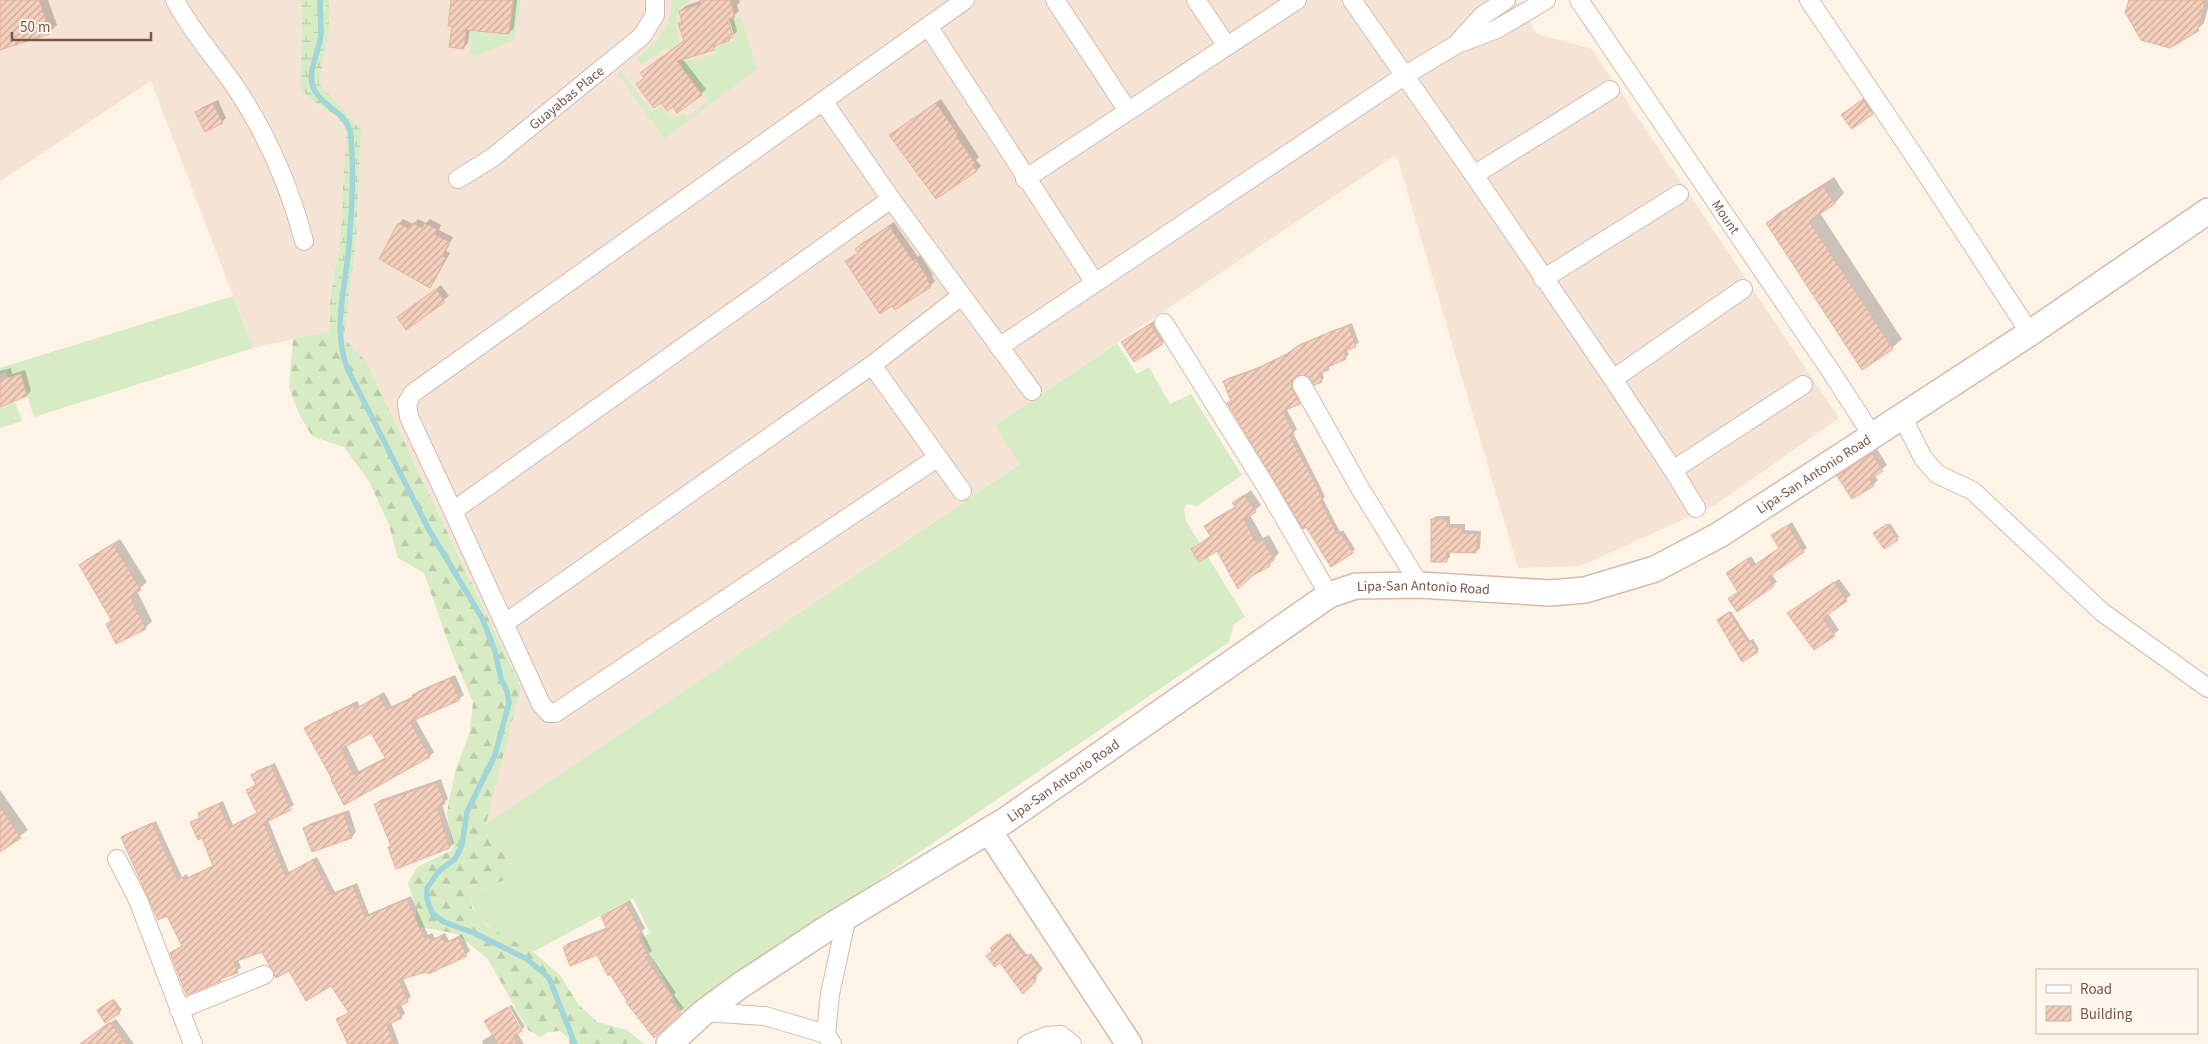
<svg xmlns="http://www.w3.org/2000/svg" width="2208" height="1044" font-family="'Source Sans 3',sans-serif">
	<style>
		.residential { fill: #f5e4d5 }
		.grass { fill: #d7ecc4 }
		.forest { fill: url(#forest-firs) }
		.wetland { fill: url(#wetland-marsh) }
		.shadow { fill: #0003; fill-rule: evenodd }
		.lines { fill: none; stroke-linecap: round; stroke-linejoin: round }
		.stream { stroke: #a0d5da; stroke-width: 5.5 }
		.building { fill: url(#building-hatch); stroke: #e7b49d; fill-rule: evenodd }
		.street-casing { stroke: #d2bcae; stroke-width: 20 }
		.secondary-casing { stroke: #d5bbac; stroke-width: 28 }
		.street { stroke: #fff; stroke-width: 18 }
		.secondary { stroke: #fff; stroke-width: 25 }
		.labels { text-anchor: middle; stroke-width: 4; stroke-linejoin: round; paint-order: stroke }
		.street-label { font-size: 14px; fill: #78574a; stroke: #fff7ee }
	</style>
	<defs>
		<pattern id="forest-firs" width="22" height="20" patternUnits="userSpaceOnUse" patternTransform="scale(1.25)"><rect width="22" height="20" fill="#d7ecc4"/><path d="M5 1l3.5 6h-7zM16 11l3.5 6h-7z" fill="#bcccaa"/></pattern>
		<pattern id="wetland-marsh" width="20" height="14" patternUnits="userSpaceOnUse" patternTransform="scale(1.25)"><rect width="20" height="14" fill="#d7ecc4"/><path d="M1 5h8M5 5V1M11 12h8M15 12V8" fill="none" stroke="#bcccaa"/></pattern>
		<pattern id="building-hatch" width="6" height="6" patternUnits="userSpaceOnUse" patternTransform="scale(1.25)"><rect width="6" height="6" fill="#f4cfbd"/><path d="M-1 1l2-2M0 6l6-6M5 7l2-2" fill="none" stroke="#caab9c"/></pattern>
	</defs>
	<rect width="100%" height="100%" fill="#fdf3e7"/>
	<!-- residential -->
	<g class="residential">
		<path d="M0 0H301L302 17 300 86 306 94 341 122 346 135 340 242 330 299 329 331 253 348 151 81 0 181Z"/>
		<path d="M329 0H1516L1537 34 1592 49 1839 418 1715 505 1581 566 1518 568 1398 160 1394 156 995 425 1021 463 486 824 521 686 366 361 344 339 356 242 361 131 319 83 329 32Z"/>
	</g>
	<!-- grass -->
	<g class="grass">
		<path d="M514 0H521L514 40 476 56 470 55 471 43 469 28 482 22 481 32 510 35Z"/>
		<path d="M672 0H691L679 8C674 24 678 45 688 58L694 60 716 54 714 47 735 41 729 20 741 17 757 69 664 139 618 74 621 71 652 112 661 106 669 116H679L684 113 688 117 708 101 667 47 641 65 636 59C656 43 672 28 672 0Z"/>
		<path d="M233 296 253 348 34 417 21 374 8 378 6 372 0 374V368Z"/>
		<path d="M1117 343 1137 374 1149 367 1170 404 1191 394 1242 475 1197 506 1187 504 1184 509 1186 521 1245 617 1234 624 1229 642 756 963 688 1013 683 1012 677 1005 642 938 650 933 633 898 533 952C510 939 476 927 470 898L478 891 509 878 511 866 503 853 488 839 486 824 1020 464 995 425Z"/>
		<path d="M15 402 22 421 0 428V407Z"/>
	</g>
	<!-- forest -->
	<path class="forest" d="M329 331 344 339 366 361 521 687 486 824 488 839 503 853 511 866 509 878 478 891 470 898 472 908 487 926 533 952 560 975 578 1004 597 1022 627 1030 644 1044H570L568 1038 560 1031 549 1032 540 1037 528 1030 487 958 457 934 416 926V908L408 883 417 867 450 851 453 848 447 814 449 800 456 769 470 732 473 702 450 648 424 573 398 558 389 525 370 483 344 447 312 436 299 414 289 387 293 339Z"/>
	<!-- wetland -->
	<path class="wetland" d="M301 0H329V32L319 83 361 130 356 242 344 339 329 331 330 299 340 242 346 135C343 111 309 106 300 86L302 17Z"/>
	<!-- shadow -->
	<g class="shadow">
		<path d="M0 0H48L57 25 50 32 1 49Z"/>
		<path d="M452 0H517L514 28 509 33 470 29 468 43 464 47 453 25Z"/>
		<path d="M703 0H739L740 2 737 5 739 11 733 16 737 31 734 35 727 13 725 14 732 37 729 40 718 44 713 49 682 58 706 89 701 94 645 78 646 69 685 40 679 23 683 20 680 11 685 6Z"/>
		<path d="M2130 0H2208V8L2204 23 2197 30Z"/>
		<path d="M1868 95 1877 108 1872 113 1848 110Z"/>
		<path d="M941 99 979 157 976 160 981 166 976 171 895 131Z"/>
		<path d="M218 100 226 118 222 122 196 113 201 108Z"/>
		<path d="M1834 177 1844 193 1835 203 1820 213 1902 339 1892 348 1768 223 1777 214Z"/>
		<path d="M403 219 413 224 418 219 426 223 430 219 441 225 439 230 453 237 446 251 450 253 434 282 430 286 399 224Z"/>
		<path d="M894 222 918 257 920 255 933 275 932 276 935 281 930 286 847 261 859 252 856 249 861 244Z"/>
		<path d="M441 285 449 296 407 328 399 317Z"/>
		<path d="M1155 320 1167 339 1162 343 1123 342Z"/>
		<path d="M1352 323 1359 343 1347 349 1349 355 1345 358 1322 371 1324 378 1321 381 1308 374 1298 375 1294 381 1303 399 1286 408 1297 429 1293 433 1320 486 1325 497 1323 499 1340 532 1343 530 1355 549 1352 552 1228 403 1231 400 1225 382 1228 378 1259 367 1292 351 1300 344Z"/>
		<path d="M11 368 12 374 25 370 31 391 27 395 0 404V371Z"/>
		<path d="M1877 449 1887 465 1874 475 1878 480 1873 485 1839 476Z"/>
		<path d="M1251 490 1261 505 1250 515 1263 538 1269 535 1279 553 1274 558 1275 559 1269 565 1218 550 1193 549 1211 535 1206 526 1212 520 1236 506 1234 503Z"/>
		<path d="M1436 516H1450V524H1465V530L1481 531 1480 548 1476 552 1450 550V557L1446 561 1432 519Z"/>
		<path d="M1792 522 1807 548 1771 573 1777 582 1773 585 1739 592 1727 573 1751 556 1756 564 1780 548 1773 535Z"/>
		<path d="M1890 523 1899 537 1897 539 1877 531Z"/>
		<path d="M120 539 147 582 137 591 152 621 145 628 107 624 112 619 80 565 87 559Z"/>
		<path d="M1839 579 1851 595 1828 613 1839 630 1815 648 1789 613Z"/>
		<path d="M1731 611 1750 641 1753 639 1759 649 1757 651 1720 618Z"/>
		<path d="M455 675 464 695 459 699 415 718 434 752 430 756 344 803 334 779 305 728 310 724 357 701 360 706 384 692 392 706 414 696 418 691ZM371 731 386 757 359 771 346 745Z"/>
		<path d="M275 763 294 805 268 820 289 872 317 857 335 892 357 883 369 914 411 896 428 935 432 933 435 938 445 933 449 941 462 934 470 951 466 954 427 970 403 978 411 997 401 1004 405 1014 391 1022 399 1044H350L337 1020 349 1012 331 984 289 970 263 951 238 960 241 968 220 980 171 953 183 945 168 914 122 838 126 834 156 821 182 877 187 874 188 877 214 865 202 836 192 823 201 816 199 814 203 810 223 801 233 825 258 812 248 790 256 784 253 775 256 771Z"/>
		<path d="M441 779 448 799 442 804 454 843 450 847 392 845 376 804 380 800Z"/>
		<path d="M0 790 28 830 0 851Z"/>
		<path d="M349 810 356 832 352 837 305 828 309 824Z"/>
		<path d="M630 900 645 928 642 931 652 951 649 953 676 993 674 995 684 1008 654 1036 598 953 564 947 568 943 608 927 602 916Z"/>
		<path d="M1010 933 1028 956 1031 953 1043 969 1035 975 1037 978 1023 992 993 951V946Z"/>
		<path d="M114 999 122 1010 106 1021 100 1008Z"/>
		<path d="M512 1005 525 1027 522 1029 509 1006Z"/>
		<path d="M506 1008 520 1031 517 1033 524 1044H483L482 1041 493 1034 486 1021Z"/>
		<path d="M116 1019 134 1044H85L88 1038Z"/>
	</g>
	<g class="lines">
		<!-- stream -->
		<path class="stream" d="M320 0C320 11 321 23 321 34 320 50 307 71 313 87 321 108 349 111 351 137 354 172 352 209 349 244 346 288 332 325 347 368L428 528 482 618 495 651 501 679 507 691 509 703 495 755 467 812 462 845 455 859 439 871 427 888V899L432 913 444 922 474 933 527 959 549 978 575 1044"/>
	</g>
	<!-- building -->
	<g class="building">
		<path d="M0 0H39L50 34 0 50Z"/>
		<path d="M451 0H513L509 34 466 30 464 49 449 47 452 26H448Z"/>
		<path d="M700 0H730L735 17 728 19 733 37 729 38V41L713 46 714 50 677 61 702 95 677 113 673 107 667 111 661 103 654 108 636 84 644 78 640 73 684 41 678 23 682 22 679 11 701 4Z"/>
		<path d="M2129 0H2205L2198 31 2170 48 2141 40 2125 12Z"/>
		<path d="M1863 99 1873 114 1852 129 1841 115Z"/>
		<path d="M936 103 958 135 956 136 975 163 972 165 977 171 936 199 889 135Z"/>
		<path d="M213 104 223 123 205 132 195 112Z"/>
		<path d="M1823 186 1835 204 1809 221 1893 349 1862 370 1766 223Z"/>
		<path d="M398 223 409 229 412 223 422 228 424 223 438 230 435 235 450 242 442 256 446 258 430 288 379 259Z"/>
		<path d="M889 226 913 261 915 259 929 280 928 281 931 287 895 310 892 306 880 314 845 261 858 253 855 249Z"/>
		<path d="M436 289 445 302 406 330 397 317Z"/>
		<path d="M1150 324 1163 344 1134 362 1121 342Z"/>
		<path d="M1349 326 1356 347 1344 351 1346 359 1328 367 1329 370 1319 373 1322 382 1314 385 1307 376H1296L1291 385 1300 404 1283 411 1294 434 1290 436 1318 489 1323 502 1321 503 1337 534 1340 532 1353 553 1331 567 1306 527 1303 529 1227 403 1231 401 1223 381 1254 370 1287 354 1296 347 1332 331Z"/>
		<path d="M21 374 27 396 0 407V380Z"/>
		<path d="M1872 453 1883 471 1870 479 1874 486 1852 499 1837 476Z"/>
		<path d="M1244 495 1256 512 1244 520 1257 544 1263 540 1274 560 1268 563 1270 566 1252 576 1238 589 1217 551 1199 562 1191 549 1211 537 1204 526 1236 508 1232 503Z"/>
		<path d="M1431 519H1447V527H1462V533L1478 534 1476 553 1447 552V562H1431Z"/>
		<path d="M1887 524 1898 540 1884 549 1873 533Z"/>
		<path d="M1788 525 1804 552 1768 577 1774 586 1737 612 1728 599 1738 592 1726 573 1747 559 1752 567 1779 548 1771 535Z"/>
		<path d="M113 544 141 590 130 597 146 629 116 644 106 624 112 621 79 565Z"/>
		<path d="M1834 582 1847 601 1823 618 1835 636 1814 650 1787 613Z"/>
		<path d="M1729 612 1748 642 1750 640 1758 652 1742 662 1717 620Z"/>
		<path d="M450 678 460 700 410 722 430 757 344 805 331 780 332 779 304 728 353 704 355 709 379 696 387 710 413 698 412 695ZM371 733 386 759 354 775 341 749Z"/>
		<path d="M271 766 291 810 264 823 285 875 313 860 331 895 353 886 365 917 407 899 424 938 428 936 431 941 441 936 445 943 458 937 467 956 428 974 426 972 399 980 408 1002 397 1007 402 1018 387 1025 394 1044H348L336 1019 349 1013 331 986 306 1001 289 971 276 978 262 952 234 962 238 973 220 979 221 981 187 995 184 989 170 953 182 946 167 916 158 920 121 837 152 823 178 880 183 877 184 880 213 866 202 838 198 840 190 822 200 818 198 813 219 804 229 828 257 813 246 790 256 785 251 775Z"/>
		<path d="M437 783 445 804 437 807 450 848 396 869 388 847 391 846 374 804Z"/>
		<path d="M0 807 21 838 0 852Z"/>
		<path d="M344 814 352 838 312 852 303 828Z"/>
		<path d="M626 903 641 933 638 935 648 956 645 957 673 998 670 1000 681 1013 654 1038 626 1002 627 1001 610 974 608 976 597 955 570 966 563 947 607 929 601 916Z"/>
		<path d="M1007 934 1025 957 1028 954 1041 971 1033 978 1036 981 1023 994 1000 963 995 967 986 956 992 951 990 948Z"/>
		<path d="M112 1000 120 1013 105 1023 97 1010Z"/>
		<path d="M508 1007 522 1031 513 1036 518 1044H498L484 1021Z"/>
		<path d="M110 1022 126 1044H80Z"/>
	</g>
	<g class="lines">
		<!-- street casing -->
		<g class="street-casing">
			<g id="street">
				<path d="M175 0C191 31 214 56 234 85 267 134 289 184 304 241"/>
				<path d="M1055 0 1128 111"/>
				<path d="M1196 0 1227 46"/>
				<path d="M1352 0 1474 175 1613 379 1673 470 1696 508"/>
				<path id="s1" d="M1579 0 1832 373 1872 435"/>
				<path d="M1809 0 1917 160 2030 333"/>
				<path d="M928 26 1095 283 999 347"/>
				<path d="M1460 40 1482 16 1506 0"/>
				<path d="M823 101 891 199 1032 391"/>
				<path d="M1474 175 1610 90"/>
				<path id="s2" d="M458 179 492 158 642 36 655 15V0"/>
				<path d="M1025 179 1297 0"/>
				<path d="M891 199 453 511 541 704 549 713H555L937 458"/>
				<path d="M1543 279 1679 194"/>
				<path d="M1095 283 1404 76 1457 44 1497 29 1546 0"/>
				<path d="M1164 323 1267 488 1329 595"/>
				<path d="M872 365 961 296"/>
				<path d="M1613 379 1743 289"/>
				<path d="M1302 385 1361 490 1420 585"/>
				<path d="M1902 416 1923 458 1937 474 1973 491 2102 612 2208 688"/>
				<path d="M1673 470 1803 385"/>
				<path d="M453 511 409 417 407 403 413 393 965 0"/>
				<path d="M505 623 872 365 962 491"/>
				<path d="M117 859 138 900 193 1044"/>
				<path d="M179 1010 264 975"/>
				<path d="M704 1012 765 1016 826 1034"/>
				<path d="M832 1044 826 1034 830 994 847 916"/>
				<path d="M1027 1044 1047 1036 1061 1035 1072 1044"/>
			</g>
		</g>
		<!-- secondary casing -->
		<g class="secondary-casing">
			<g id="secondary">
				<path d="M989 831 1129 1044"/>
				<path id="s3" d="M669 1044 704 1012 741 985 826 929 1006 820 1329 595 1356 586 1420 585 1550 593 1585 590 1655 569 1719 535 1826 466 2030 333 2208 211"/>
			</g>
		</g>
		<!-- street -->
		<use href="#street" class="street"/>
		<!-- secondary -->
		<use href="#secondary" class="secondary"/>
	</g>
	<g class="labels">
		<!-- street labels -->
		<g class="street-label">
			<text dy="5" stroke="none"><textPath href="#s2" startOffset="136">Guayabas Place</textPath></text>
			<text dy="5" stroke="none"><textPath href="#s1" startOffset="262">Mount</textPath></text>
			<text dy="5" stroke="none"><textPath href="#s3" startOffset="1315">Lipa-San Antonio Road</textPath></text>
			<text dy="5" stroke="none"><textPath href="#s3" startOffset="895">Lipa-San Antonio Road</textPath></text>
			<text dy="5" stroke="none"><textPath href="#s3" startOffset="475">Lipa-San Antonio Road</textPath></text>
		</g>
	</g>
	<!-- legend -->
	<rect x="2036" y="969" width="162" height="65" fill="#fff7ee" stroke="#c9b7ac"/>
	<rect x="2046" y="985" width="25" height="8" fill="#ffffff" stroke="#c9b7ac"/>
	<text x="2080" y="994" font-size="15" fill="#78574a">Road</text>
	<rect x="2046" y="1006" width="25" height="15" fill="url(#building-hatch)" stroke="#c9b7ac"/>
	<text x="2080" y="1019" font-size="15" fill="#78574a">Building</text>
	<!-- scale -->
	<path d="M12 32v8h139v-8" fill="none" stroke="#78574a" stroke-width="2.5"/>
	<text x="20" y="32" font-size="15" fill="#78574a" stroke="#fff7ee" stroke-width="4" paint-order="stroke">50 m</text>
</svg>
